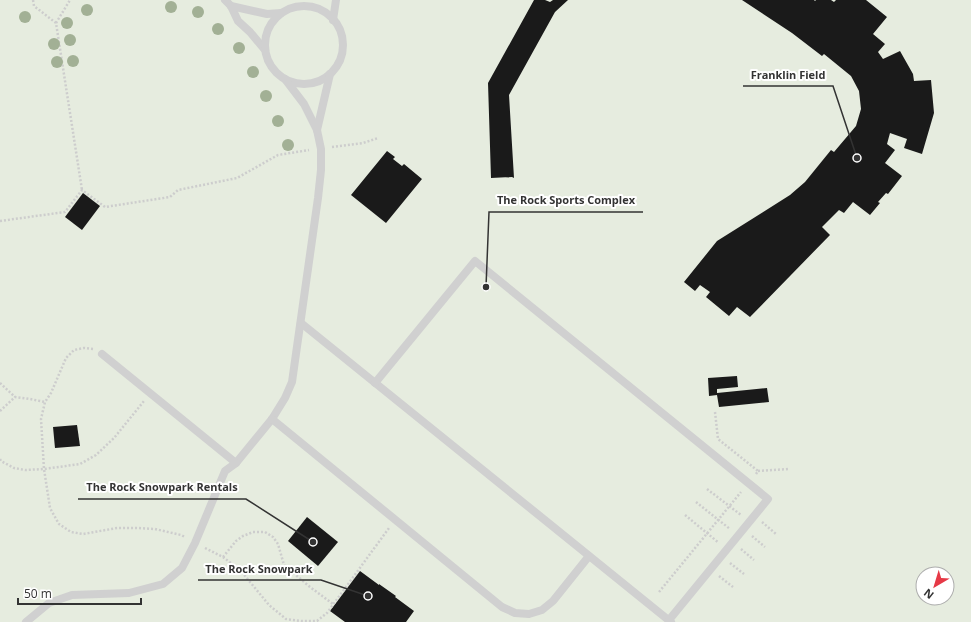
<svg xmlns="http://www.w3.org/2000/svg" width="971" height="622" font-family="'Open Sans',sans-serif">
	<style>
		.green { fill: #e6ecdf; fill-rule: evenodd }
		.building { fill: #1a1a1a }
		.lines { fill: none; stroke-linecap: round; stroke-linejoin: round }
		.path { stroke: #cdcdcd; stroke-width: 2.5; stroke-dasharray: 2 2; stroke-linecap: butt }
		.lane { stroke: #d0d0d0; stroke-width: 8 }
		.tree { fill: #a2b095 }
		.leader { fill: none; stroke: #333; stroke-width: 1.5 }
		.callout-dot { fill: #333; stroke: #fff; stroke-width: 1.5 }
		.callout-label { font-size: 11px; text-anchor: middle; font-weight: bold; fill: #333; stroke: #fff; stroke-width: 4; stroke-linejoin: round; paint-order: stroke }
	</style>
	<rect width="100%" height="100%" fill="#fff"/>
	<!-- green -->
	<path class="green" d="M0 0H971V622H0ZM923 574H947V598H923Z"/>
	<!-- building -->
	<g class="building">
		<path d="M534 0H545L550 2 553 0H568L555 12 509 95 514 178 512 177 491 178 488 83Z"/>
		<path d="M742 0H814L815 1 816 0H831L834 2 836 0H866L887 17 873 34 885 44 878 52 883 59 900 51 913 74 914 81 931 80 934 113 922 154 904 148 907 139 890 133 887 144 895 150 885 163 902 176 888 194 886 193 878 202 880 203 870 215 853 202 844 213 839 210 822 227 830 235 750 317 737 307 729 316 706 297 710 292 700 285 695 291 684 282 717 241 790 195 805 182 831 150 834 152 856 126 861 109 859 91 851 76 824 54 822 56 792 33Z"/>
		<path d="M387 151 395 157 393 159 402 166 404 164 422 179 386 223 351 195Z"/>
		<path d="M83 193 100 206 82 230 65 217Z"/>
		<path d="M737 376 738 387 717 389V393L767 388 769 402 719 407 717 395 709 396 708 378Z"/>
		<path d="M77 425 80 446 55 448 53 427Z"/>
		<path d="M307 517 338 542 318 566 288 541Z"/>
		<path d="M360 571 379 585V584L396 596 395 597 414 611 406 622H345L330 611Z"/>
	</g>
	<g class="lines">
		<!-- path -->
		<g class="path">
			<path d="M33 0 34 6 56 23 82 190"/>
			<path d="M56 23 70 0"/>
			<path d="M332 147 363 143 378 138"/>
			<path d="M0 221 65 212 82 190 105 207 170 197 178 190 237 178 278 155 309 150"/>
			<path d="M93 349 84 348 74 350 66 358 51 393 45 402 41 419 44 469 50 508 59 524 71 532 83 534 117 528H137L155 529 181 535 185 537"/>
			<path d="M0 383 15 397"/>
			<path d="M0 411 15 397 30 399 45 402"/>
			<path d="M715 412 718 439 758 471 756 474"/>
			<path d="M0 459 1 461 14 468 25 470 44 469 80 464 96 455 114 438 144 401"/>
			<path d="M758 471 788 469"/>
			<path d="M707 489 741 515"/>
			<path d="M696 502 730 529"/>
			<path d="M685 515 719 543"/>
			<path d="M762 522 776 534"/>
			<path d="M752 536 765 547"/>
			<path d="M205 548 223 557 241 571 269 605 286 619 301 621H317L327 613 389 528"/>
			<path d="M741 549 754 560"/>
			<path d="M223 557 236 541 243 536 253 532H265L273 537 278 544 284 565 310 587 333 604"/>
			<path d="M730 563 744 574"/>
			<path d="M719 576 733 587"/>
			<path d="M659 592 741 492"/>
		</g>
		<!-- lane -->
		<g class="lane">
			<path d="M225 0 231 6 238 21 250 32 265 50"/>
			<path d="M231 6 267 14 281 13"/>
			<circle cx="304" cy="45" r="39"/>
			<path d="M333 20 336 0"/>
			<path d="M317 130 330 74"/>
			<path d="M301 323 671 622"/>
			<path d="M102 354 236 463 272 419 285 398 292 382 318 198 321 170V149L317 130 304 104 285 79"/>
			<path d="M375 383 475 261 768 499 669 620"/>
			<path d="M272 419 502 607 515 613 529 614 542 610 553 601 589 556"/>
			<path d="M26 622 49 603 72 595 129 593 163 584 182 568 195 543 225 471 236 463"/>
		</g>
	</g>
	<!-- trees -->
	<g class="tree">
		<circle cx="171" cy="7" r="6"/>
		<circle cx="87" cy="10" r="6"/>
		<circle cx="198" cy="12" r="6"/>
		<circle cx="25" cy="17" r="6"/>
		<circle cx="67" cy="23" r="6"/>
		<circle cx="218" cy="29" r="6"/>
		<circle cx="70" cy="40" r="6"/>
		<circle cx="54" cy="44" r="6"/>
		<circle cx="239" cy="48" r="6"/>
		<circle cx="73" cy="61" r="6"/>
		<circle cx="57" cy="62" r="6"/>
		<circle cx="253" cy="72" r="6"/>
		<circle cx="266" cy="96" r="6"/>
		<circle cx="278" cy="121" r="6"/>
		<circle cx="288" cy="145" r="6"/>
	</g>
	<!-- callouts -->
	<path class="leader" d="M857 158L833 86H743M486 287L489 212H643M313 542L246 499H78M368 596L321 580H198"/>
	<g class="callout-dot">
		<circle cx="857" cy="158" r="4"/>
		<circle cx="486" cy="287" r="4"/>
		<circle cx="313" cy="542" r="4"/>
		<circle cx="368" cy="596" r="4"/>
	</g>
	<g class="callout-label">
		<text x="788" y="79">Franklin Field</text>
		<text x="566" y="204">The Rock Sports Complex</text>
		<text x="162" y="491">The Rock Snowpark Rentals</text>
		<text x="259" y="573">The Rock Snowpark</text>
	</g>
	<!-- north arrow -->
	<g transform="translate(935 586) rotate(218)"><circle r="19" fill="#ffffff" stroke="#adadad"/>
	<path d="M0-3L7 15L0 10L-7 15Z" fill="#e63946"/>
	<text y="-6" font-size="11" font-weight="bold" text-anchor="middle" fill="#333333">N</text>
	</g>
	<!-- scale -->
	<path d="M18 598v6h123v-6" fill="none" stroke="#333333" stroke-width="2"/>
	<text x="24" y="598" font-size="12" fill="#333333" stroke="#ffffff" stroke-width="3" paint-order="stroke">50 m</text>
</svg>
